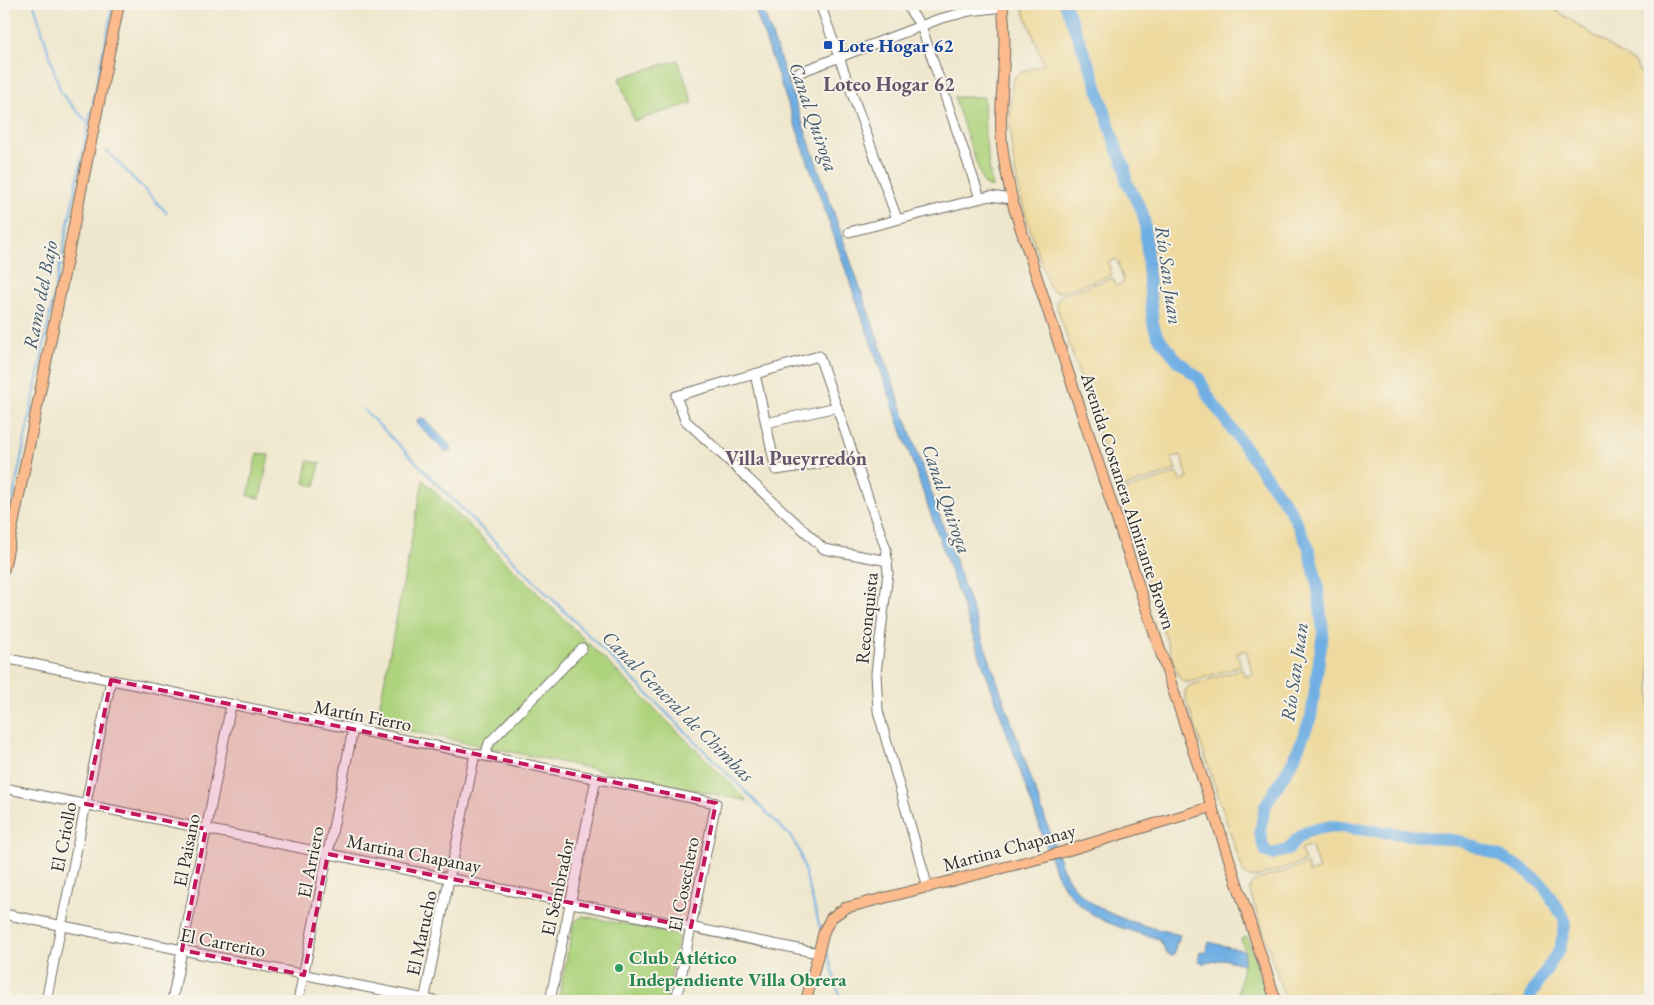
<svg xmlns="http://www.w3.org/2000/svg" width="1654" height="1005" font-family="'EB Garamond',serif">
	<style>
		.green { fill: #add37d; stroke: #6c7f54 }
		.sand { fill: #eeda9e; stroke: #8c8264 }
		.water { fill: #70afe3; stroke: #4e6d87 }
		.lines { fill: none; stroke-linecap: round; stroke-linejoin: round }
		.stream { stroke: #70afe3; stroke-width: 2 }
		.river { stroke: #70afe3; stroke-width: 12 }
		.minor-casing { stroke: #706d64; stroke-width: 11 }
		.major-casing { stroke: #706d64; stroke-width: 12 }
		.minor { stroke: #fff; stroke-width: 9 }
		.major { stroke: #fbbb8c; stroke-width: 10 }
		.marked { fill: #c2185b; fill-opacity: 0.2; stroke: #c2185b; stroke-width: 4; stroke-dasharray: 10 6; stroke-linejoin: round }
		.transit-dot { fill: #1a4fb4; stroke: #f7f3e8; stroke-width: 2 }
		.leisure-dot { fill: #2e9e5b; stroke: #f7f3e8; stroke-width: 2 }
		.labels { text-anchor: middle; stroke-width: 4; stroke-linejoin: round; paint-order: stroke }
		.transit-label { font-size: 19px; font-weight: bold; fill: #164399; stroke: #f7f3e8; text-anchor: start }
		.street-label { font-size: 19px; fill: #2b2b2b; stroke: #f7f3e8 }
		.leisure-label { font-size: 19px; font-weight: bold; fill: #27864d; stroke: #f7f3e8; text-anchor: start }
		.neighbourhood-label { font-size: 20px; font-weight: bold; fill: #66546a; stroke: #f7f3e8 }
		.water-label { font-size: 20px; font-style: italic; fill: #43596b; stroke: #f7f3e8 }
	</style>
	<rect width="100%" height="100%" fill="#f7f3e8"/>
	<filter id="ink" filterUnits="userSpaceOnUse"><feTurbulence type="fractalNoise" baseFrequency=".02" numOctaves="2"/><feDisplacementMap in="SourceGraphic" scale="10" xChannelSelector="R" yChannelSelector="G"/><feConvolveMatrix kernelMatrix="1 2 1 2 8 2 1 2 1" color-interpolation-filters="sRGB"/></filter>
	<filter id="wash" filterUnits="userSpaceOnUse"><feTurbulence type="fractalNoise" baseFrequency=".0096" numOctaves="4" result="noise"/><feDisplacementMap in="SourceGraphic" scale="20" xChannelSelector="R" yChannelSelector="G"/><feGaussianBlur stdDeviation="1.12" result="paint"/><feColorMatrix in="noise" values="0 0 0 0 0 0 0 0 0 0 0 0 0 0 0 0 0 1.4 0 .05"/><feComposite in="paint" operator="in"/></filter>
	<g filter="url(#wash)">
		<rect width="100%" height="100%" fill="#efe7cd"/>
		<!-- green -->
		<g class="green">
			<path d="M678 60 693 103 634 121 619 78Z"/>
			<path d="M954 97H984L985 135 992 188 984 185Z"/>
			<path d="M257 453 269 455 260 498 248 496Z"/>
			<path d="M308 461 320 463 315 486 304 483Z"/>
			<path d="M423 480 748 801 376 724Z"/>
			<path d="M583 916 679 935 666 1001H558L574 922Z"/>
			<path d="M1247 937 1269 1001H1237L1245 951 1241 939Z"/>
		</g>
		<!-- sand -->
		<path class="sand" d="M1021 4H1547L1635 63 1650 89V1001H1286L1250 892C1249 886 1252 883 1257 880L1307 864 1309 873 1319 869 1311 845 1301 849 1305 861 1253 878 1247 876 1243 871 1185 696V691L1189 686 1242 669 1245 677 1253 674 1246 650 1237 653 1241 666 1190 682H1183L1178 676 1120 499 1122 494 1126 490 1177 473 1180 481 1188 478 1181 455 1172 458 1176 470 1125 487 1117 486 1114 481 1056 304 1057 300 1062 295 1113 278 1116 286 1124 283 1117 259 1108 262 1112 275 1061 292 1053 291 1049 286C1028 224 1005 164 1011 97 1012 91 1011 80 1016 76 1022 70 1036 68 1044 64Z"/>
		<!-- water -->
		<g class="water">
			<path d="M753 4H761L1062 867C1083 914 1135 923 1180 935L1178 943H1174L1176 945 1174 954H1172L1171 956 1167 953 1159 939C1111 925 1080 919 1055 871Z"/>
			<path d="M419 418 424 419 451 446 450 452H445L418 425 417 421Z"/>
			<path d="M1209 942 1245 951 1243 964 1223 959 1203 964V962L1198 961 1200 951 1205 953Z"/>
		</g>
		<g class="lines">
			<!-- stream -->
			<g class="stream">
				<path d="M34 4 61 93 87 122"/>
				<path d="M93 103 113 4"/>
				<path d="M107 151 167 213"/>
				<path d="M363 409 425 471"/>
				<path d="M425 472 791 837 799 850 820 928"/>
				<path d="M4 543 91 111"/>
				<path d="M825 944 841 1001"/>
			</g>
			<!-- river -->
			<path class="river" d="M1065 4 1094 77 1118 153 1125 166 1126 181 1142 211 1145 224 1149 282 1153 324 1157 335 1178 361 1199 378 1210 399 1291 511 1308 546 1317 582 1323 632 1311 717 1294 759 1265 806 1260 832 1263 845 1266 852 1272 854 1288 850 1296 840 1307 831 1332 826 1460 841 1500 856 1524 870 1542 884 1564 918 1565 926 1560 948 1532 993 1530 1001"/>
		</g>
	</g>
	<g filter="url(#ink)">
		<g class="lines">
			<!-- minor casing -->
			<g class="minor-casing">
				<g id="minor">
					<path d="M820 4 897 219"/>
					<path d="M908 4 911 12 921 26 980 198"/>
					<path d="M795 74 939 19 970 11 1003 7"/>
					<path d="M849 232 990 196 1012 199"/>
					<path d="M755 374 776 470 855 458"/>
					<path d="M766 423 837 407"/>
					<path d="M888 561 824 549 685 420 676 396 819 356 886 549 888 573 876 673 878 711 928 888"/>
					<path d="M4 658 716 803 676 1001"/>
					<path d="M485 756 489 743 582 648"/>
					<path d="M4 788 818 953"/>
					<path d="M4 914 435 1001"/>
					<path d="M46 1001 111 680"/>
					<path d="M172 1001 231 705"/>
					<path d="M298 1001 353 729"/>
					<path d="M424 1001 475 754"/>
					<path d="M550 1001 596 779"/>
				</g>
			</g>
			<!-- major casing -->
			<g class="major-casing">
				<g id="major">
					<path d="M1002 4C1008 44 1001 83 1001 124 1001 153 1008 180 1014 208L1276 1001"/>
					<path d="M4 569 119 4"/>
					<path d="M806 1001 824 931 831 918 845 908 1049 856 1211 807"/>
				</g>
			</g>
			<!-- minor -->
			<use href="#minor" class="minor"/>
			<!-- major -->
			<use href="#major" class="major"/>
		</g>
	</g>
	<!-- marked area -->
	<path class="marked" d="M111 680 716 803 691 927 328 854 304 975 182 950 206 829 86 804Z"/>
	<!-- markers -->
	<rect class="transit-dot" x="823" y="40" width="10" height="10" rx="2.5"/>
	<circle class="leisure-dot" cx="619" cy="968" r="5"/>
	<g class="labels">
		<!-- transit labels -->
		<g class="transit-label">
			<text x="838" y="52">Lote Hogar 62</text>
		</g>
		<!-- street labels -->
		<g class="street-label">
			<text transform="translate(1129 501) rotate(72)" y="7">Avenida Costanera Almirante Brown</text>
			<text transform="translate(866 618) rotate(-84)" y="7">Reconquista</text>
			<text transform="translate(363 715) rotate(11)" y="7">Martín Fierro</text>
			<text transform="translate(63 837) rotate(-79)" y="7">El Criollo</text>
			<text transform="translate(1009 847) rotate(-15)" y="7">Martina Chapanay</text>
			<text transform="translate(186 850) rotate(-79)" y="7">El Paisano</text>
			<text transform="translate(414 853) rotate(11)" y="7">Martina Chapanay</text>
			<text transform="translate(310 862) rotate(-79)" y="7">El Arriero</text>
			<text transform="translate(683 884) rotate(-79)" y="7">El Cosechero</text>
			<text transform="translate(557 887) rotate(-78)" y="7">El Sembrador</text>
			<text transform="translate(421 933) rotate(-78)" y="7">El Marucho</text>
			<text transform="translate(223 942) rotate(11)" y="7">El Carrerito</text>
		</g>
		<!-- leisure labels -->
		<g class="leisure-label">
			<text x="629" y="964">Club Atlético<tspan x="629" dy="22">Independiente Villa Obrera</tspan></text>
		</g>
		<!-- neighbourhood labels -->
		<g class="neighbourhood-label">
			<text x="889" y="91">Loteo Hogar 62</text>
			<text x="796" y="465">Villa Pueyrredón</text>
		</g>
		<!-- water labels -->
		<g class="water-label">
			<text transform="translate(814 117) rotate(71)" y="7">Canal Quiroga</text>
			<text transform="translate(1169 275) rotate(82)" y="7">Río San Juan</text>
			<text transform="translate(40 295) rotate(-79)" y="7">Ramo del Bajo</text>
			<text transform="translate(947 499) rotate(71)" y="7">Canal Quiroga</text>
			<text transform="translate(1294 672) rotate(-82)" y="7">Río San Juan</text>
			<text transform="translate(678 706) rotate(45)" y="7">Canal General de Chimbas</text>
		</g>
	</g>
	<!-- margin -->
	<rect width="1654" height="1005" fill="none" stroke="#f7f3e8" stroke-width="20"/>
</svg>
